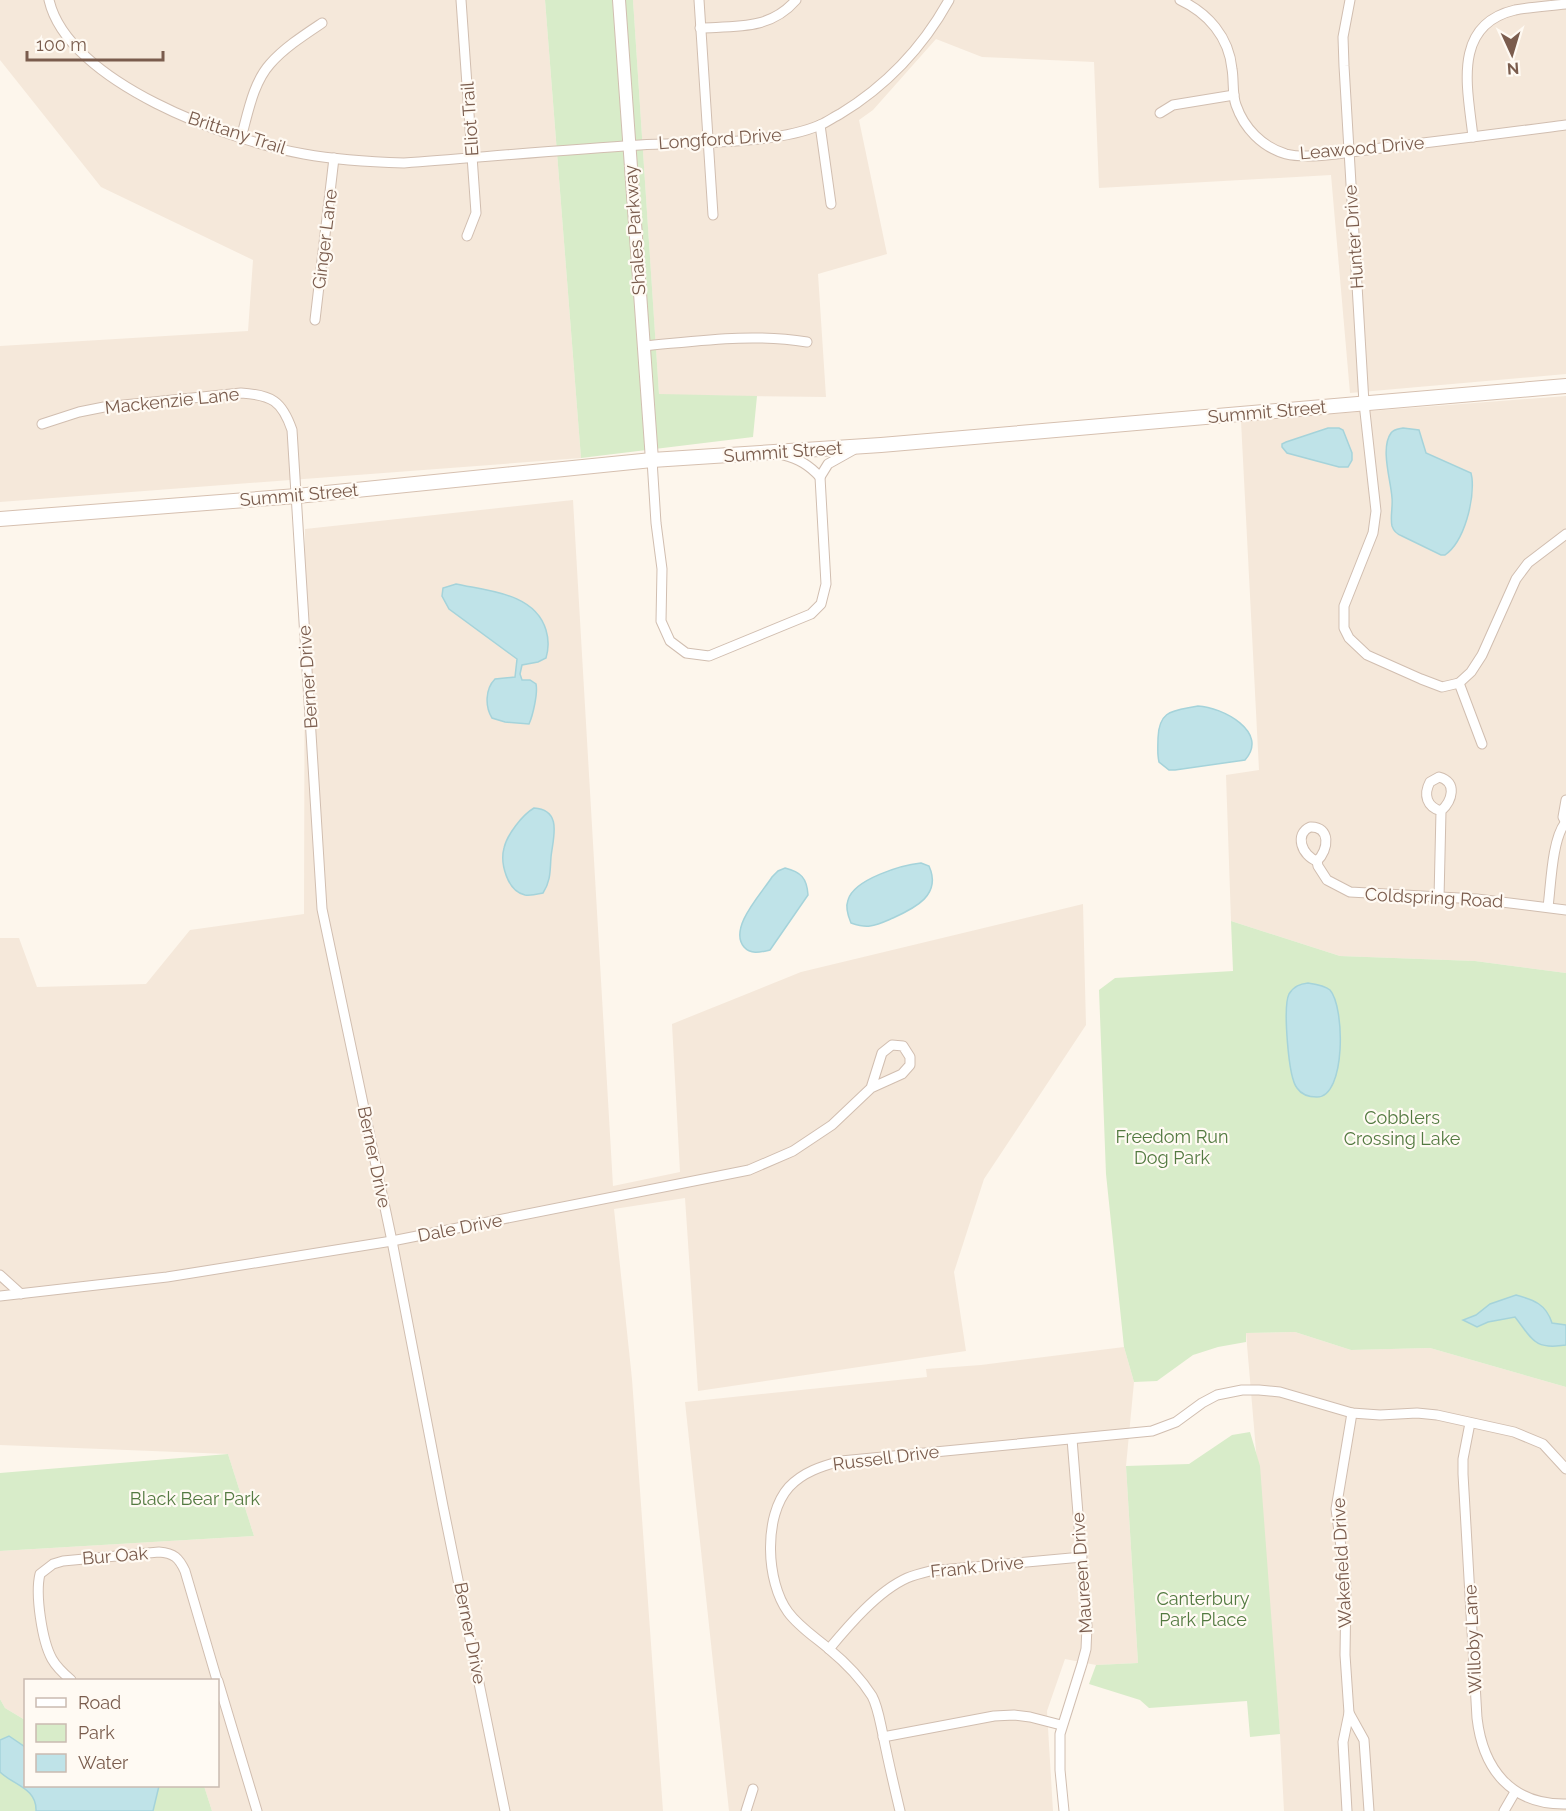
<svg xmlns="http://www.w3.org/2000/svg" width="1566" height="1811" font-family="Raleway,sans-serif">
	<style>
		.residential { fill: #f5e8da }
		.green { fill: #d8ecc9 }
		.water { fill: #bfe3e8; stroke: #a5d3da; stroke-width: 1.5 }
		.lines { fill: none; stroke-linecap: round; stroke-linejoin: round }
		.minor-casing { stroke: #d1beb0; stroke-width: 11 }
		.tertiary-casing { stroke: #d1beb0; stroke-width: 14 }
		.secondary-casing { stroke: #d6c0b0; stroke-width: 16 }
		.minor { stroke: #fff; stroke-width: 9 }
		.tertiary { stroke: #fff; stroke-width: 12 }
		.secondary { stroke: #fff; stroke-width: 14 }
		.labels { text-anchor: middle; stroke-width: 4.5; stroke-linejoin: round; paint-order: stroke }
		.street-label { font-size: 18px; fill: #7a5c4d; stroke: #fffaf3 }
		.park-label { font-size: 18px; fill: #537a41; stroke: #fffaf3 }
	</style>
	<rect width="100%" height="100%" fill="#fdf6ec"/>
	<!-- residential -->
	<g class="residential">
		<path d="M0 0H545L581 458 0 502V346L248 331 253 260 101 187 0 60Z"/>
		<path d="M633 0H1566V374L1350 393 1331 175 1099 188 1094 62 982 57 936 39 873 110 859 120 887 254 818 274 826 397 659 395Z"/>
		<path d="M1566 396V973L1475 961 1340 956 1231 921 1226 775 1259 770 1241 421Z"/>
		<path d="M573 500 613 1186 680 1172 672 1024 801 972 1083 904 1086 1025 984 1179 954 1272 966 1351 698 1391 685 1198 614 1209 632 1379 663 1811H212L204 1786H218V1680H26L25 1720 5 1708 0 1699V1551L254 1536 228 1454 0 1445V938H19L37 987 146 984 190 930 304 914 305 529Z"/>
		<path d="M1295 1332 1351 1350 1430 1348 1566 1387V1811H1284L1280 1734 1246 1333Z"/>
		<path d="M1124 1347 1134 1382 1126 1466 1138 1663 1096 1665 1065 1659 1047 1711 1053 1811H729L685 1402 927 1377 926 1369 981 1365Z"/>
	</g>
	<!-- green -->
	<g class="green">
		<path d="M545 0H633L659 394 757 396 753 437 581 458Z"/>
		<path d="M1231 921 1340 956 1475 961 1566 973V1387L1430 1348 1351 1350 1295 1332 1246 1333V1342L1218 1347 1193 1355 1157 1381 1134 1382 1124 1347 1106 1174 1099 990 1115 978 1233 971Z"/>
		<path d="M1250 1432 1260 1466 1280 1734 1250 1737 1247 1701 1149 1708 1140 1700 1089 1684 1096 1665 1138 1663 1126 1466 1189 1464 1232 1435Z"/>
		<path d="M228 1454 254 1536 0 1551V1473Z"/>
		<path d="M0 1699 5 1708 25 1720 26 1786H204L212 1811H0Z"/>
	</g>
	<!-- water -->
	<g class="water">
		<path d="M1328 428H1339L1343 430 1352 453V460L1348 467H1339L1287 453 1282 447V444L1286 442Z"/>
		<path d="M1403 428 1419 430 1426 453 1471 473 1472 478C1474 500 1465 541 1445 555H1441L1402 536C1397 534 1394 532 1392 526 1390 517 1393 507 1392 498 1391 481 1380 448 1391 433 1394 429 1399 429 1403 428Z"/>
		<path d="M456 584C488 591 535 593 546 630 549 640 549 648 546 658L538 662 522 665 520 674 522 680H530L536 684C538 693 533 715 529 724L505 722 492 718C485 707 485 689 495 679L515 677 517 659 449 609 442 596 443 588Z"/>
		<path d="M1198 706C1222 707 1270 732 1245 760L1175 770H1169L1159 762C1157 754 1158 746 1158 738 1159 709 1174 711 1198 706Z"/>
		<path d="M534 808C563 810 553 838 551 857 550 870 551 881 543 893 538 894 531 896 525 895 507 891 500 863 504 848 507 835 522 815 534 808Z"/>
		<path d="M921 863 929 866C942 895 915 908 893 918 886 921 878 925 870 926 864 927 857 925 851 923 848 916 845 908 848 900 854 879 902 865 921 863Z"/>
		<path d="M785 868C801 872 807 878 808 895L770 950C761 952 751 955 744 947 728 928 762 893 772 877L778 871Z"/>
		<path d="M1308 983C1315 984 1324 985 1330 990 1345 1007 1346 1097 1317 1097 1309 1097 1301 1094 1297 1088 1288 1077 1283 1006 1289 994 1294 986 1300 984 1308 983Z"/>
		<path d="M1516 1295C1534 1300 1546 1304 1552 1323L1566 1325V1345C1534 1350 1533 1340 1515 1317L1488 1322 1477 1327 1463 1320 1476 1315 1490 1304Z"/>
		<path d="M9 1736 25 1747 26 1786H159L153 1811H36C37 1788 13 1785 0 1772V1740Z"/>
	</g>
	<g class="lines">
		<!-- minor casing -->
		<g class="minor-casing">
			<g id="minor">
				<path d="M49 0C68 83 230 141 304 154 337 160 371 162 404 163 483 157 561 150 640 145 692 142 774 145 820 125 827 122 834 117 840 114 886 86 923 47 949 0"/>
				<path d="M461 0 476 213 467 236"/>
				<path d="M699 0 713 215"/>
				<path d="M1180 0C1208 13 1229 37 1232 69 1234 80 1232 94 1236 105 1244 128 1262 147 1286 154 1310 160 1355 151 1381 148 1443 141 1504 133 1566 125"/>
				<path d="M1350 0 1343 37 1344 66 1364 403 1376 511 1373 533 1344 606V628L1349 638 1367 655 1421 679 1442 687 1459 683 1471 672 1482 655 1516 579 1528 563 1566 534"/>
				<path d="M700 28C737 26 770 30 796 0"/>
				<path d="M1160 113 1173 105 1234 95"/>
				<path d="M820 125 831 204"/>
				<path d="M1473 137C1468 90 1451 25 1515 10 1531 7 1549 6 1566 4"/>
				<path d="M241 138C248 113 253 83 270 64 284 48 304 35 322 23"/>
				<path d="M315 320 334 158"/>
				<path d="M643 346C699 341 751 333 807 342"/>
				<path d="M42 424 79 412 104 407 241 393C272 395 282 401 292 430L322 909 392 1241 443 1506 505 1811"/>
				<path d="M783 455C799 459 809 465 820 477L828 464 853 450"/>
				<path d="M652 460 656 523 662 569 661 621 670 641 686 653 709 656 811 614 821 604 826 584 820 477"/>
				<path d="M1459 683 1482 744"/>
				<path d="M1566 800 1563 817 1566 823"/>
				<path d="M1310 827C1331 826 1329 850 1317 861 1302 856 1294 834 1310 827Z"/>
				<path d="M1317 861 1318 866 1327 880 1350 892 1477 899 1566 910"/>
				<path d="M1439 898 1441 811C1452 801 1458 782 1439 777L1430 782C1423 795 1427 807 1441 811"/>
				<path d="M1548 907C1551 884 1552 840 1565 823"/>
				<path d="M0 1275 21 1294"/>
				<path d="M0 1296 167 1277 392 1241 749 1170 793 1151 832 1125 871 1088 902 1074 910 1065V1057L903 1046 892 1045 882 1053 871 1088"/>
				<path d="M1470 1423 1463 1459V1474L1477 1718C1483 1769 1511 1805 1566 1804"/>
				<path d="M829 1649C849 1625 878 1591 907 1578 914 1575 922 1573 930 1571L1082 1557"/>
				<path d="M71 1680C64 1674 57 1668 52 1659 42 1641 35 1594 40 1574L53 1564 63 1561 159 1552C174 1553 179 1558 185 1571L217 1680"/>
				<path d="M218 1681 257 1811"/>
				<path d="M1349 1713 1364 1740 1369 1811"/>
				<path d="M883 1737 994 1716 1014 1715 1030 1717 1061 1725"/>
				<path d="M746 1811 753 1789"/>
				<path d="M900 1811C894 1786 888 1760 883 1735 880 1722 878 1707 872 1696 860 1677 846 1663 829 1649 815 1637 799 1627 788 1612 766 1582 763 1516 789 1487 803 1472 822 1466 841 1461L1152 1431 1176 1422 1202 1403 1217 1395 1242 1390H1259L1280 1392 1352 1413 1380 1415 1417 1413 1437 1415 1514 1432 1543 1444 1566 1469"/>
				<path d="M1064 1811 1060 1770V1734L1082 1664 1086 1649 1087 1626 1072 1439"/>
				<path d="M1347 1811 1343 1742 1349 1713 1345 1655 1346 1585 1336 1509 1352 1413"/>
				<path d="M1504 1811 1515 1792"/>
			</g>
		</g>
		<!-- tertiary casing -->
		<g class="tertiary-casing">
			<path id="tertiary" d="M619 0 652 460"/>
		</g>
		<!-- secondary casing -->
		<g class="secondary-casing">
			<path id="secondary" d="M0 519 297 496 652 460 881 445 1566 386"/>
		</g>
		<!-- minor -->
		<use href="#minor" class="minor"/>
		<!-- tertiary -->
		<use href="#tertiary" class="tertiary"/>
		<!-- secondary -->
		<use href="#secondary" class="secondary"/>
	</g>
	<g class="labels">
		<!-- street labels -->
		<g class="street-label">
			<text transform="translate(470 119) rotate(-94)" y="6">Eliot Trail</text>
			<text transform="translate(237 133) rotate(18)" y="6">Brittany Trail</text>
			<text transform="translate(720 139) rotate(-4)" y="6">Longford Drive</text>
			<text transform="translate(1362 148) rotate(-5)" y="6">Leawood Drive</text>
			<text transform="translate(635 230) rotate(-94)" y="6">Shales Parkway</text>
			<text transform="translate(1354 237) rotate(-94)" y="6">Hunter Drive</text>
			<text transform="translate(325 239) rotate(-83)" y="6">Ginger Lane</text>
			<text transform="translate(172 401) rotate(-6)" y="6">Mackenzie Lane</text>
			<text transform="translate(1267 412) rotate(-5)" y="6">Summit Street</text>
			<text transform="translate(783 452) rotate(-4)" y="6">Summit Street</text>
			<text transform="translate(299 495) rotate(-5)" y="6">Summit Street</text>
			<text transform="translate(308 677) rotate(-94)" y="6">Berner Drive</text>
			<text transform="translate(1434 898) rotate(3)" y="6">Coldspring Road</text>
			<text transform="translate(374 1157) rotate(78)" y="6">Berner Drive</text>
			<text transform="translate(460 1228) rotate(-11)" y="6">Dale Drive</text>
			<text transform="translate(886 1458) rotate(-7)" y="6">Russell Drive</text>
			<text transform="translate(115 1556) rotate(-5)" y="6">Bur Oak</text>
			<text transform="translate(1342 1563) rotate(-93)" y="6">Wakefield Drive</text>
			<text transform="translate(977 1567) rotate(-6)" y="6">Frank Drive</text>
			<text transform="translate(1082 1573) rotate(-94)" y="6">Maureen Drive</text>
			<text transform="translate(470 1633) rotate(79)" y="6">Berner Drive</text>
			<text transform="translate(1473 1639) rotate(-93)" y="6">Willoby Lane</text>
		</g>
		<!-- park labels -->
		<g class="park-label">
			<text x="1402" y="1124">Cobblers<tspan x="1402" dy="21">Crossing Lake</tspan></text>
			<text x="1172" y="1143">Freedom Run<tspan x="1172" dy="21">Dog Park</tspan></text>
			<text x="195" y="1505">Black Bear Park</text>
			<text x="1203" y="1605">Canterbury<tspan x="1203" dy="21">Park Place</tspan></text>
		</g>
	</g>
	<!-- legend -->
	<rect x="24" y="1679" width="195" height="108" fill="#fffaf3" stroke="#cabbb1" stroke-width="1.5"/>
	<rect x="36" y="1698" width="30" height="9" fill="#ffffff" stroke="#cabbb1" stroke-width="1.5"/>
	<text x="78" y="1709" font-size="18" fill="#7a5c4d">Road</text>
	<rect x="36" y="1724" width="30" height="18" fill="#d8ecc9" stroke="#cabbb1" stroke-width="1.5"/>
	<text x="78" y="1739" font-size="18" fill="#7a5c4d">Park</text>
	<rect x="36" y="1754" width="30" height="18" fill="#bfe3e8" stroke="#cabbb1" stroke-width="1.5"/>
	<text x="78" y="1769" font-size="18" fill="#7a5c4d">Water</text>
	<!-- north arrow -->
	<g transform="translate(1512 54) rotate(176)" stroke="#fffaf3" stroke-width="4.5" paint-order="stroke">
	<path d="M0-4.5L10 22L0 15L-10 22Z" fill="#7a5c4d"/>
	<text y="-9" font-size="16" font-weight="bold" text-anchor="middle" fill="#7a5c4d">N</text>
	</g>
	<!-- scale -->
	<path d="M27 51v9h136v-9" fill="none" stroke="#7a5c4d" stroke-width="3"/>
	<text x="36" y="51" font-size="18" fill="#7a5c4d" stroke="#fffaf3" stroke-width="4.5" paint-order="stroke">100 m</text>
</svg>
